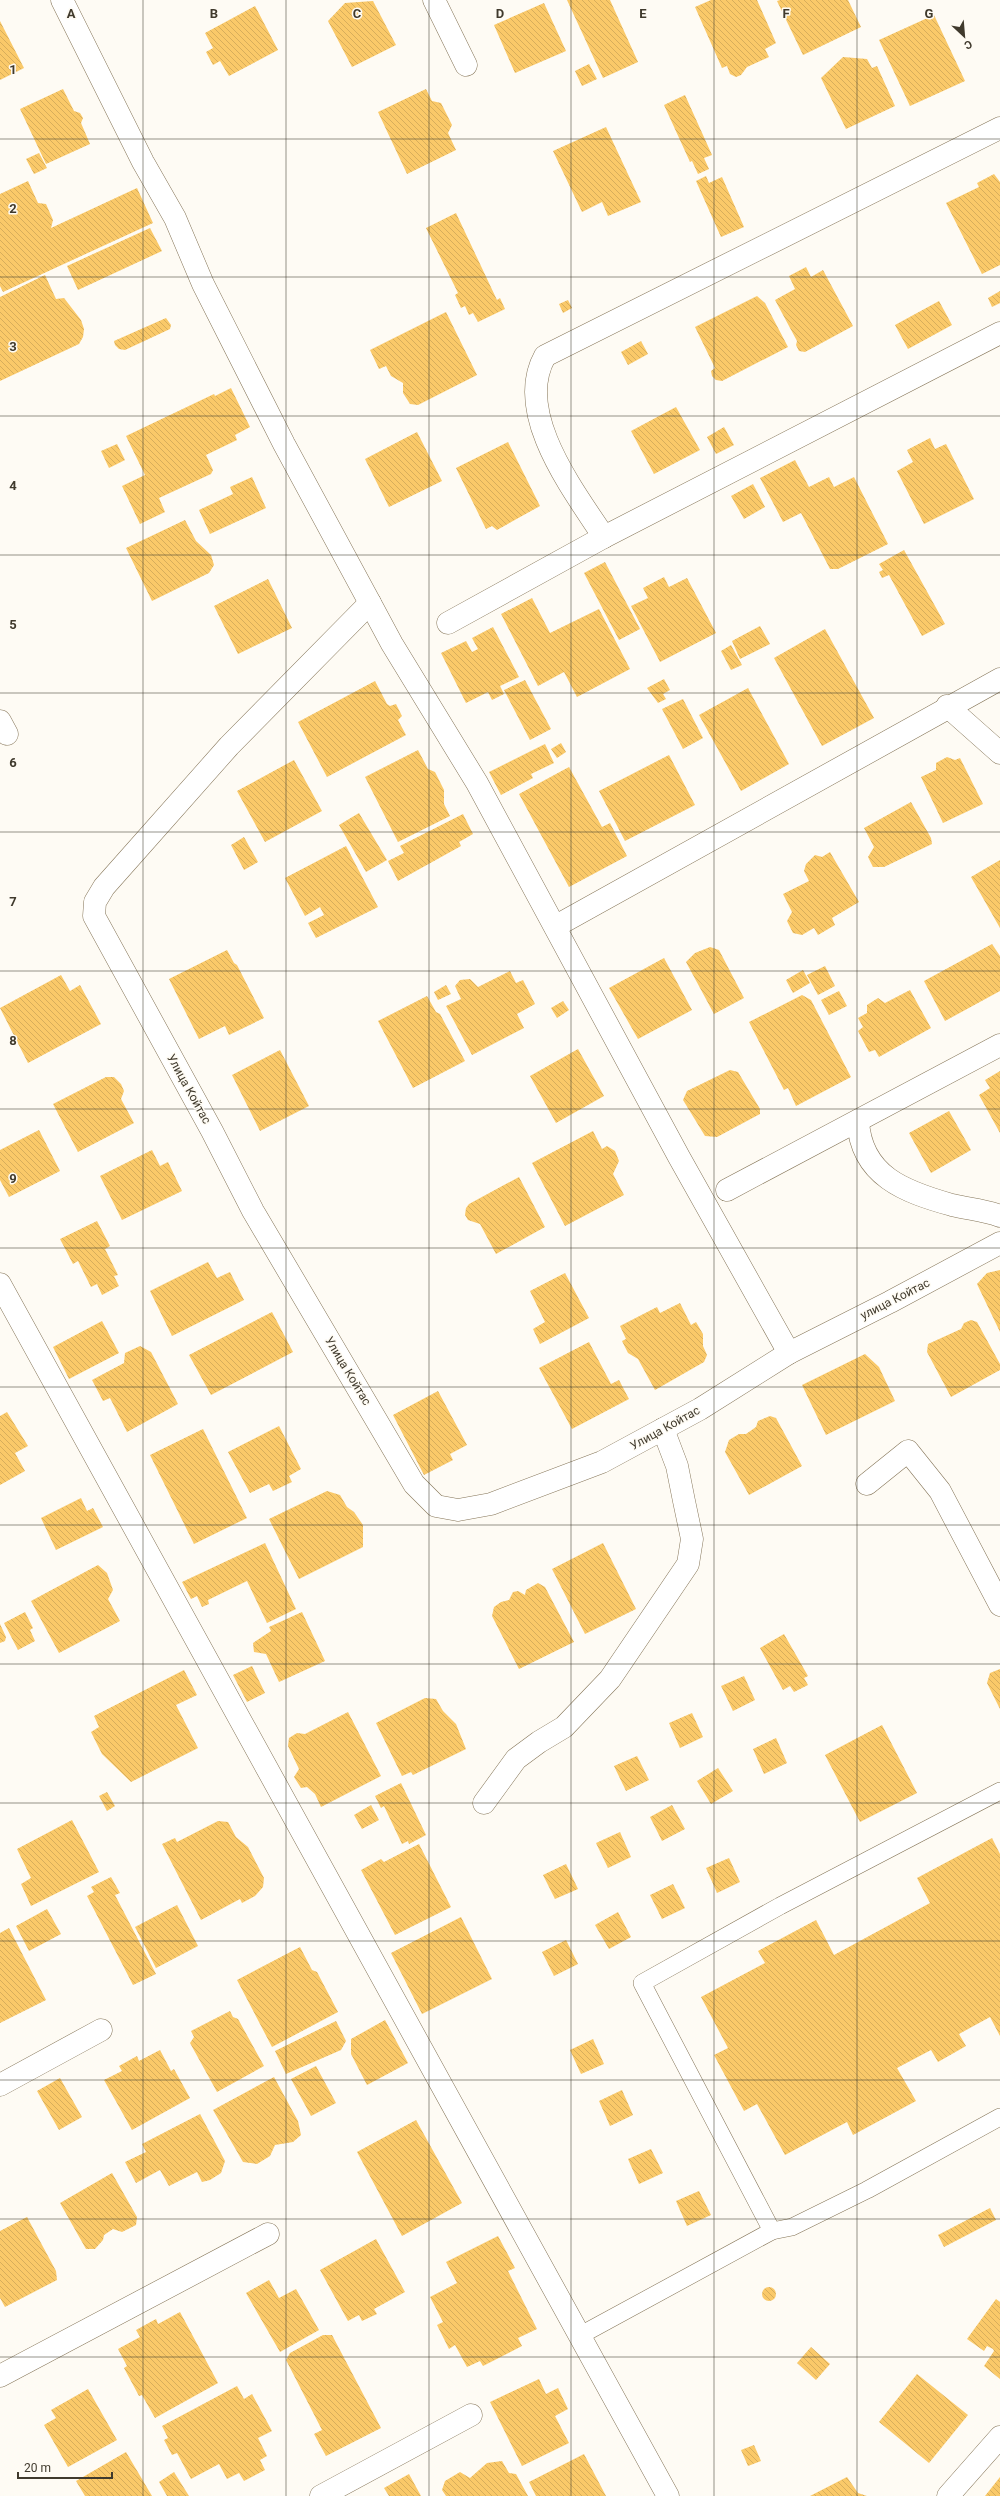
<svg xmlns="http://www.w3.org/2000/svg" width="1000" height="2496" font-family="Roboto,sans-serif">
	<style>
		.building { fill: url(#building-back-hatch) }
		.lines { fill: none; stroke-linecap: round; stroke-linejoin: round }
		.lane-casing { stroke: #857558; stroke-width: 18 }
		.street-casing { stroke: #857558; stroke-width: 23 }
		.lane { stroke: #fff; stroke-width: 17 }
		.street { stroke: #fff; stroke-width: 22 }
		.grid { fill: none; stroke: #403a2d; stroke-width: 1; stroke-opacity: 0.55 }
		.labels { text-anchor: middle; stroke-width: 3; stroke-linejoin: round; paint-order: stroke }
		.street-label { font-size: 12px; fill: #403a2d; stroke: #fefbf4 }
		.grid-label { font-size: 13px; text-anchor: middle; font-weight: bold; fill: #403a2d; stroke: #fefbf4; stroke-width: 3; stroke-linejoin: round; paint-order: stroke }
	</style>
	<defs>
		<pattern id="building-back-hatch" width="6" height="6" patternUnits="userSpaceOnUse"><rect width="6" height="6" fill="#fac969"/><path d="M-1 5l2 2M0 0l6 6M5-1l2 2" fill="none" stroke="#d7ad5b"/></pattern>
	</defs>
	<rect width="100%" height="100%" fill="#fefbf4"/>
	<!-- building -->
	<g class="building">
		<path d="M567 0H610L638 62 603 78Z"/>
		<path d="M711 0H757L776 43 765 49 769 57 747 67 741 75 736 77 730 74 727 66 722 68 695 7Z"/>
		<path d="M780 0H848L861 27 803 55 777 1Z"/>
		<path d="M373 1 396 45 352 67 328 21 345 3Z"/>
		<path d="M544 3 566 51 515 73 494 25Z"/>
		<path d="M255 6 278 50 229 76 220 61 213 65 206 52 213 48 205 33Z"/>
		<path d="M934 15 965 81 910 106 879 40Z"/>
		<path d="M0 21 24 68 0 80Z"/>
		<path d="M843 57 867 59 872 68 877 66 895 106 846 129 821 78Z"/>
		<path d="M589 64 597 79 582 86 575 71Z"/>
		<path d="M63 89 74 111 80 113 83 118 81 123 90 144 46 164 20 109Z"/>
		<path d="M426 89 432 101 441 103 452 125 448 133 456 150 407 174 378 112Z"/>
		<path d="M685 95 712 155 704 158 709 169 698 174 692 161 690 162 664 105Z"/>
		<path d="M606 127 641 202 608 216 602 202 582 212 553 151Z"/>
		<path d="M39 153 47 168 34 174 26 159Z"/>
		<path d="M994 174 1000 182V265L982 274 946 203 979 187 977 183Z"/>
		<path d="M706 176 709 183 722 177 744 227 721 237 696 181Z"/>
		<path d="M28 181 38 203 46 204 53 220 51 228 137 188 153 223 3 292 0 286V194Z"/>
		<path d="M456 213 497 300 500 298 505 309 478 322 473 313 469 315 465 306 461 308 455 295 458 293 426 228Z"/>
		<path d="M150 228 162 251 78 290 67 266Z"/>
		<path d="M806 267 811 277 823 270 853 326 805 352 799 351 796 345 797 341 775 300 795 289 789 276Z"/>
		<path d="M45 275 56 299 64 298 81 320 84 329 83 337 79 344 0 381V297Z"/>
		<path d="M1000 291V303L992 307 988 298Z"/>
		<path d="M757 296 765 303 788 347 722 381 716 380 712 376 711 371 715 368 695 327Z"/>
		<path d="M568 300 572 308 563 313 559 304Z"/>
		<path d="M939 301 952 325 908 349 895 325Z"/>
		<path d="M446 312 477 375 418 405 410 404 403 393V383L391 376 386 366 379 369 370 350Z"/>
		<path d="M166 318 171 325 170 329 125 350 119 349 115 345 114 341Z"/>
		<path d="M641 341 648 354 628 365 621 352Z"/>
		<path d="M231 388 250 427 235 435 237 440 206 455 213 470 211 474 159 498 165 512 140 524 122 486 145 475 126 436 214 394 215 396Z"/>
		<path d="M676 407 700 450 654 474 631 431Z"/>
		<path d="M724 427 734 445 716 454 707 437Z"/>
		<path d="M417 432 442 481 389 507 365 459Z"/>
		<path d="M930 438 935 449 946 444 974 499 924 524 897 471 913 462 907 450Z"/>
		<path d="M508 442 540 506 497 530 492 526 486 529 456 468Z"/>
		<path d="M117 444 125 460 109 468 101 451Z"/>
		<path d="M795 460 809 487 829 477 834 487 854 477 888 544 838 569H830L801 513 783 522 760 478Z"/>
		<path d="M252 477 266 508 210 534 199 510 233 494 230 487Z"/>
		<path d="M753 484 765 507 744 519 731 496Z"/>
		<path d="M185 520 196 541 211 555 214 565 209 573 152 601 126 548Z"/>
		<path d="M904 550 945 624 922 636 889 575 882 578 879 572 883 570 879 564Z"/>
		<path d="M605 562 640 629 619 640 584 573Z"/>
		<path d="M664 577 669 587 687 578 716 633 660 662 631 606 648 598 643 588Z"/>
		<path d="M268 579 292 628 238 654 214 606Z"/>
		<path d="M532 598 550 633 599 609 630 669 577 697 564 672 538 686 501 614Z"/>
		<path d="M760 626 770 644 740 659 732 641Z"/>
		<path d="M493 627 519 677 500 686 504 694 492 700 488 692 466 703 441 653 466 641 472 652 478 649 472 638Z"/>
		<path d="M825 629 874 718 822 746 774 658Z"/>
		<path d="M731 645 742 665 731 670 721 651Z"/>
		<path d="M664 679 670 690 663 694 666 699 658 703 647 688Z"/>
		<path d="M525 680 551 729 530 740 504 690Z"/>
		<path d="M375 681 387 704 390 706 396 704 402 716 398 720 406 735 327 777 298 722Z"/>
		<path d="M748 688 789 764 741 791 699 715Z"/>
		<path d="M683 699 703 738 683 749 662 709Z"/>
		<path d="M561 743 566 752 557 758 551 749Z"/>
		<path d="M545 744 554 763 531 774 533 778 501 795 489 772Z"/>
		<path d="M418 750 428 769 435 772 444 790V804L450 816 398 842 365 777Z"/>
		<path d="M669 755 695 805 625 841 599 791Z"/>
		<path d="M947 757 955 760 960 758 983 804 943 823 921 777 936 770V763Z"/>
		<path d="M294 760 322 811 265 842 237 791Z"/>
		<path d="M569 767 602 827 610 823 627 856 569 887 519 794Z"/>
		<path d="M911 802 931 838 932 844 884 867H873L868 857 874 847 864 828Z"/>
		<path d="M359 813 387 860 366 872 339 825Z"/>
		<path d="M463 814 473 834 459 842 461 846 398 881 388 861 404 853 400 846Z"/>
		<path d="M244 837 258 862 244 870 231 845Z"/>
		<path d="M346 846 378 907 316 938 308 923 324 915 320 907 305 916 285 878Z"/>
		<path d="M830 852 859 902 832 918 835 925 818 935 814 928 802 935 793 933 787 921 792 912 783 894 809 881 804 871 806 864 815 855 822 857Z"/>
		<path d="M1000 860V928L971 877Z"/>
		<path d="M992 944 1000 956V991L945 1021 924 981Z"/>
		<path d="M710 947 719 950 744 998 714 1014 686 962 695 953Z"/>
		<path d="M227 950 234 963 237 965 264 1018 229 1035 225 1026 199 1039 169 979Z"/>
		<path d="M664 958 692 1010 638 1039 609 988Z"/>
		<path d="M825 966 835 986 818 995 807 975Z"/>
		<path d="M803 970 810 983 793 993 786 980Z"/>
		<path d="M510 971 516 983 523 980 535 1004 517 1014 524 1028 472 1055 446 1006 461 999 455 986 460 980 470 979 478 987Z"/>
		<path d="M61 975 70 991 80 985 101 1024 28 1063 0 1008Z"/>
		<path d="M446 985 451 994 438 1000 434 992Z"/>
		<path d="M910 990 931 1028 879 1057 875 1050 869 1052 858 1031 863 1027 858 1018 867 1013V1005L878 998 885 1003Z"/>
		<path d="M839 991 847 1006 829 1015 821 1000Z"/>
		<path d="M802 995 811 1000 851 1077 796 1106 788 1088 784 1090 749 1022Z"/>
		<path d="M427 996 436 1012 440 1014 465 1061 413 1088 378 1021Z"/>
		<path d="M563 1001 569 1010 557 1018 551 1008Z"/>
		<path d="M578 1049 604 1096 556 1123 530 1076Z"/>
		<path d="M280 1050 309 1106 260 1131 232 1075Z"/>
		<path d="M730 1070 738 1072 760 1109V1114L717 1137 705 1136 683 1100 687 1091Z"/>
		<path d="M1000 1071V1133L979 1095 990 1088 985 1080Z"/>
		<path d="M106 1077H114L121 1084 124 1091 121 1099 134 1123 78 1152 53 1104Z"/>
		<path d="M949 1111 971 1150 931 1173 909 1133Z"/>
		<path d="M39 1130 60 1171 9 1197 0 1180V1150Z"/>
		<path d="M593 1131 602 1149 607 1146 615 1151 619 1161 613 1174 624 1195 565 1226 532 1163Z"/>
		<path d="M152 1150 160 1166 168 1162 182 1191 122 1220 100 1176Z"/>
		<path d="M519 1177 545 1227 496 1254 480 1224 468 1220 465 1215 466 1208 469 1204Z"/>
		<path d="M97 1221 110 1246 105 1249 118 1275 114 1276 119 1286 102 1295 97 1284 91 1287 78 1261 73 1264 60 1239Z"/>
		<path d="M208 1262 217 1278 230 1272 244 1300 172 1336 150 1291Z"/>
		<path d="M1000 1270V1332L977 1284 987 1273Z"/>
		<path d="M565 1273 589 1318 540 1344 533 1329 545 1322 530 1291Z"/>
		<path d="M680 1303 691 1325 696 1322 703 1334V1346L707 1355 704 1362 655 1390 638 1359 628 1353 622 1341 626 1339 620 1326 657 1307 660 1313Z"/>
		<path d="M272 1312 293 1352 211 1395 189 1355Z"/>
		<path d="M971 1320 977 1322 1000 1364V1370L951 1397 927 1352 928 1344 961 1329 964 1323Z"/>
		<path d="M102 1321 119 1353 69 1379 53 1347Z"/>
		<path d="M589 1342 611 1384 619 1380 629 1399 572 1429 539 1368Z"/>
		<path d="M140 1346 151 1352 178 1404 127 1432 110 1398 103 1401 92 1380 124 1363 125 1353Z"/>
		<path d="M865 1354 879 1367 895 1401 826 1435 802 1385Z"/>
		<path d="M438 1391 467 1445 450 1454 453 1460 424 1475 393 1415Z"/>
		<path d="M7 1412 28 1446 15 1453 25 1471 0 1485V1416Z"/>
		<path d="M770 1416 776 1418 802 1466 749 1495 725 1452 729 1440 739 1434H746L756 1427 758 1421Z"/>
		<path d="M279 1426 301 1469 289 1476 292 1482 273 1491 269 1484 250 1493 228 1452Z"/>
		<path d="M203 1429 247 1518 194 1544 150 1455Z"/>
		<path d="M327 1491 340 1495 347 1507 354 1512 363 1525V1547L299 1579 269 1519Z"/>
		<path d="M81 1498 87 1511 93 1508 103 1527 56 1550 41 1518Z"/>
		<path d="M265 1543 296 1609 267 1623 247 1581 208 1600 209 1604 202 1607 197 1596 191 1599 182 1582Z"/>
		<path d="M603 1543 636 1609 585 1634 552 1569Z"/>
		<path d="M98 1565 107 1573 113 1590 108 1599 120 1621 59 1653 31 1601Z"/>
		<path d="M538 1583 545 1587 574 1642 519 1669 492 1616 494 1607 501 1602 509 1600 513 1592 518 1591 525 1595 526 1590Z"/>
		<path d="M25 1612 33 1628 30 1630 35 1641 18 1650 4 1623Z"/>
		<path d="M302 1612 325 1661 279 1682 266 1654 254 1652 253 1643 271 1631 269 1627Z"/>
		<path d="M0 1624 6 1637 5 1641 0 1643Z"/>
		<path d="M784 1634 808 1676 804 1678 808 1685 794 1692 790 1686 783 1690 760 1648Z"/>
		<path d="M252 1666 265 1693 247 1702 233 1675Z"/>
		<path d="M1000 1669V1709L987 1683 990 1673Z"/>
		<path d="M184 1670 197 1695 176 1705 198 1748 131 1782 102 1754 91 1732 99 1727 94 1716Z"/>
		<path d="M744 1676 755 1700 733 1711 721 1686Z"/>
		<path d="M425 1698 436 1699 443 1711 456 1724 466 1749 413 1775 411 1772 402 1776 376 1723Z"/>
		<path d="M348 1712 381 1776 321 1807 315 1794 307 1787 301 1788 294 1777 299 1769 288 1746 289 1738 297 1733 305 1734Z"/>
		<path d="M692 1713 703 1737 680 1748 669 1723Z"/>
		<path d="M882 1725 917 1793 860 1822 825 1755Z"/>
		<path d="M776 1738 787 1763 764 1774 753 1749Z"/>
		<path d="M637 1756 649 1780 626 1791 614 1766Z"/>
		<path d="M718 1768 733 1791 711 1804 697 1781Z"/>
		<path d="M401 1783 426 1835 409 1844 408 1841 402 1844 384 1806 381 1808 375 1796Z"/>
		<path d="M107 1792 115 1806 107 1811 99 1796Z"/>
		<path d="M371 1805 379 1820 362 1829 354 1815Z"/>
		<path d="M672 1805 685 1829 662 1841 650 1817Z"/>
		<path d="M72 1820 99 1872 31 1906 21 1884 31 1878 17 1849Z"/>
		<path d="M218 1821 228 1822 236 1837 248 1847 264 1878 263 1887 255 1896 242 1903 240 1899 201 1920 162 1844 175 1838 177 1842Z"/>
		<path d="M620 1832 631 1857 608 1868 596 1843Z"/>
		<path d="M992 1838 1000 1854V2036L990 2017 959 2034 966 2046 938 2062 931 2050 897 2068 916 2101 853 2135 847 2122 785 2155 757 2104 744 2111 714 2055 728 2048 701 1997 765 1963 758 1951 816 1920 834 1955 930 1903 917 1878Z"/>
		<path d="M419 1844 451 1907 395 1935 361 1870 381 1859 384 1862Z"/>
		<path d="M729 1858 740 1882 717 1893 706 1868Z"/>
		<path d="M566 1864 578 1889 555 1899 543 1875Z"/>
		<path d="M111 1877 120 1893 115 1895 156 1974 133 1985 87 1896 94 1892 91 1887Z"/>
		<path d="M673 1884 685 1908 662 1919 650 1895Z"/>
		<path d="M177 1905 198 1946 156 1968 135 1927Z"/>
		<path d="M47 1909 61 1934 29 1951 16 1926Z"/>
		<path d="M618 1912 631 1937 609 1949 595 1925Z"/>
		<path d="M461 1917 492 1979 422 2014 391 1953Z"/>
		<path d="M9 1928 46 2000 0 2023V1933Z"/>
		<path d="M566 1940 578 1964 554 1976 542 1952Z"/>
		<path d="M300 1947 312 1970 317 1972 338 2012 272 2047 237 1980Z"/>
		<path d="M230 2011 233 2017 238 2019 264 2066 217 2092 190 2043 194 2037 191 2031Z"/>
		<path d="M385 2020 408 2063 367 2085 351 2054V2039Z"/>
		<path d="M336 2021 346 2041 341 2050 286 2074 275 2051Z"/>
		<path d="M593 2039 604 2064 581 2074 570 2050Z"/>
		<path d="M160 2050 171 2071 174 2069 190 2098 132 2130 104 2080 122 2071 119 2066 137 2056 139 2061Z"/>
		<path d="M316 2066 336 2103 311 2116 291 2079Z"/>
		<path d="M274 2077 298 2121 301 2135 293 2142 275 2145 270 2156 257 2164 243 2162 213 2110Z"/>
		<path d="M60 2078 82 2117 59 2130 37 2091Z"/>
		<path d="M622 2090 633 2115 610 2126 599 2101Z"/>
		<path d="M200 2114 225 2161 221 2173 210 2180 202 2182 197 2172 169 2186 160 2170 136 2183 125 2162 146 2152 142 2144Z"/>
		<path d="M416 2120 462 2203 402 2236 357 2152Z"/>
		<path d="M651 2149 663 2173 639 2184 628 2159Z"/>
		<path d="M112 2173 137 2217 136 2225 122 2232 113 2229 104 2235 103 2240 95 2249H86L60 2203Z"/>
		<path d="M699 2191 711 2215 687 2226 676 2201Z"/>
		<path d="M990 2208 996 2220 944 2247 938 2235Z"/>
		<path d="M27 2217 56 2271 57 2280 5 2307 0 2298V2231Z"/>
		<path d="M498 2236 515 2268 508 2271 537 2329 518 2338 522 2346 483 2366 480 2361 467 2367 455 2345 449 2349 437 2325 443 2322 430 2297 457 2283 446 2262Z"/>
		<path d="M376 2239 405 2292 374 2309 377 2314 362 2321 359 2315 348 2321 320 2270Z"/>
		<path d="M269 2280 279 2298 296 2289 319 2330 280 2352 246 2293Z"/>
		<circle cx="769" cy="2294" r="7"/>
		<path d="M996 2299 1000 2302V2379L984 2366 994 2351 993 2349 987 2346 984 2351 967 2339Z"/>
		<path d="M180 2312 218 2383 155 2418 142 2395 139 2396 124 2368 127 2366 118 2349 140 2337 136 2330 156 2319 158 2324Z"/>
		<path d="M323 2335H332L381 2428 326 2456 314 2434 322 2430 286 2360 290 2353Z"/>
		<path d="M811 2347 830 2364 816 2380 797 2363Z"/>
		<path d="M917 2374 968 2415 929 2463 879 2422Z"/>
		<path d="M539 2379 546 2394 558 2388 568 2409 555 2416 569 2443 522 2466 490 2402Z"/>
		<path d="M237 2386 244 2399 252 2394 272 2431 258 2438 267 2456 260 2460 265 2470 244 2481 239 2473 227 2479 219 2464 191 2479 177 2453 172 2455 164 2440 168 2438 162 2426Z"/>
		<path d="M88 2389 117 2440 68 2467 44 2425 56 2418 51 2410Z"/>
		<path d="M754 2445 761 2461 748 2466 741 2450Z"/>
		<path d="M126 2452 152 2496H85L76 2481Z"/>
		<path d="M584 2454 606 2496H536L529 2482Z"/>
		<path d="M502 2461 509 2473 516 2474 528 2496H446L442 2490 445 2481 460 2472 470 2478 487 2463Z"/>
		<path d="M174 2472 189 2496H167L159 2482Z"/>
		<path d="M409 2474 421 2496H389L384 2488Z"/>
		<path d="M847 2477 858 2493 867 2496H810Z"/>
		<path d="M1000 2477V2496H985Z"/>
	</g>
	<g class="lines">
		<!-- lane casing -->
		<g class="lane-casing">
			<g id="lane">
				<path d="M772 2231 642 1983 780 1906 1000 1791"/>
				<path d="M579 2336 772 2231 792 2227 867 2190 1000 2117"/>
			</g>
		</g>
		<!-- street casing -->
		<g class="street-casing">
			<g id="street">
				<path d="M62 0 143 162 175 218 203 284 284 444 370 603 392 644 477 783 679 1157 789 1353"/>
				<path d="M434 0 466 65"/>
				<path d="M604 537C574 491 513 413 545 356L1000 128"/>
				<path d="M370 603 229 746 104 887 95 902 94 916 212 1131 253 1211 414 1484 436 1506 458 1510 491 1504 602 1462 700 1409 789 1353 890 1302 1000 1243"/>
				<path d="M448 623 604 537 1000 333"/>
				<path d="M947 706 1000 753"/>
				<path d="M0 721 7 734"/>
				<path d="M556 926 1000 679"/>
				<path d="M858 1121C861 1176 905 1192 952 1205 968 1209 985 1210 1000 1216"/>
				<path d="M727 1190 1000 1045"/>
				<path d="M0 1284 668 2496"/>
				<path d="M867 1484 908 1451 940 1491 1000 1605"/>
				<path d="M484 1803 516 1759 539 1742 564 1727 610 1679 688 1564 692 1539 684 1501 677 1466 663 1429"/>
				<path d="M0 2085 101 2030"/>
				<path d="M0 2376 268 2234"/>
				<path d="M321 2496 471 2415"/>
				<path d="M948 2496 1000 2437"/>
			</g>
		</g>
		<!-- lane -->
		<use href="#lane" class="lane"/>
		<!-- street -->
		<use href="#street" class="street"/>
	</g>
	<!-- grid -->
	<path class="grid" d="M143 0V2496M286 0V2496M429 0V2496M571 0V2496M714 0V2496M857 0V2496M0 139H1000M0 277H1000M0 416H1000M0 555H1000M0 693H1000M0 832H1000M0 971H1000M0 1109H1000M0 1248H1000M0 1387H1000M0 1525H1000M0 1664H1000M0 1803H1000M0 1941H1000M0 2080H1000M0 2219H1000M0 2357H1000"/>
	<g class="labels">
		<!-- street labels -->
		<g class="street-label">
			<text transform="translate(189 1089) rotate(61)" y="4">Улица Койтас</text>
			<text transform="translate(895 1299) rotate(-27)" y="4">улица Койтас</text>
			<text transform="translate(348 1371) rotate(59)" y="4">Улица Койтас</text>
			<text transform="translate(665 1428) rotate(-29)" y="4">Улица Койтас</text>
		</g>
	</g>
	<g class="grid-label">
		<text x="71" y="18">A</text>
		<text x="214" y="18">B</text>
		<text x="357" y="18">C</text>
		<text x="500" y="18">D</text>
		<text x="643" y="18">E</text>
		<text x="786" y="18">F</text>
		<text x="929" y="18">G</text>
		<text x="13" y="74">1</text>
		<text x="13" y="213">2</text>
		<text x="13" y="351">3</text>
		<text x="13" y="490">4</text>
		<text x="13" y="629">5</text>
		<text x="13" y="767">6</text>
		<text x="13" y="906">7</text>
		<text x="13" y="1045">8</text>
		<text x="13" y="1183">9</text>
	</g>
	<!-- north arrow -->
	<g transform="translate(964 36) rotate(154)" stroke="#fefbf4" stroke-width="3" paint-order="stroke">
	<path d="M0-3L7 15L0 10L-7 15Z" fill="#403a2d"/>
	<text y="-6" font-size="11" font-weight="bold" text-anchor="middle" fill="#403a2d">С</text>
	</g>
	<!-- scale -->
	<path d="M18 2472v6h94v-6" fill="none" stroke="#403a2d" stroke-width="2"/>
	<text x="24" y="2472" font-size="12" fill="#403a2d" stroke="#fefbf4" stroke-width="3" paint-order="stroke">20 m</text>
</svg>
